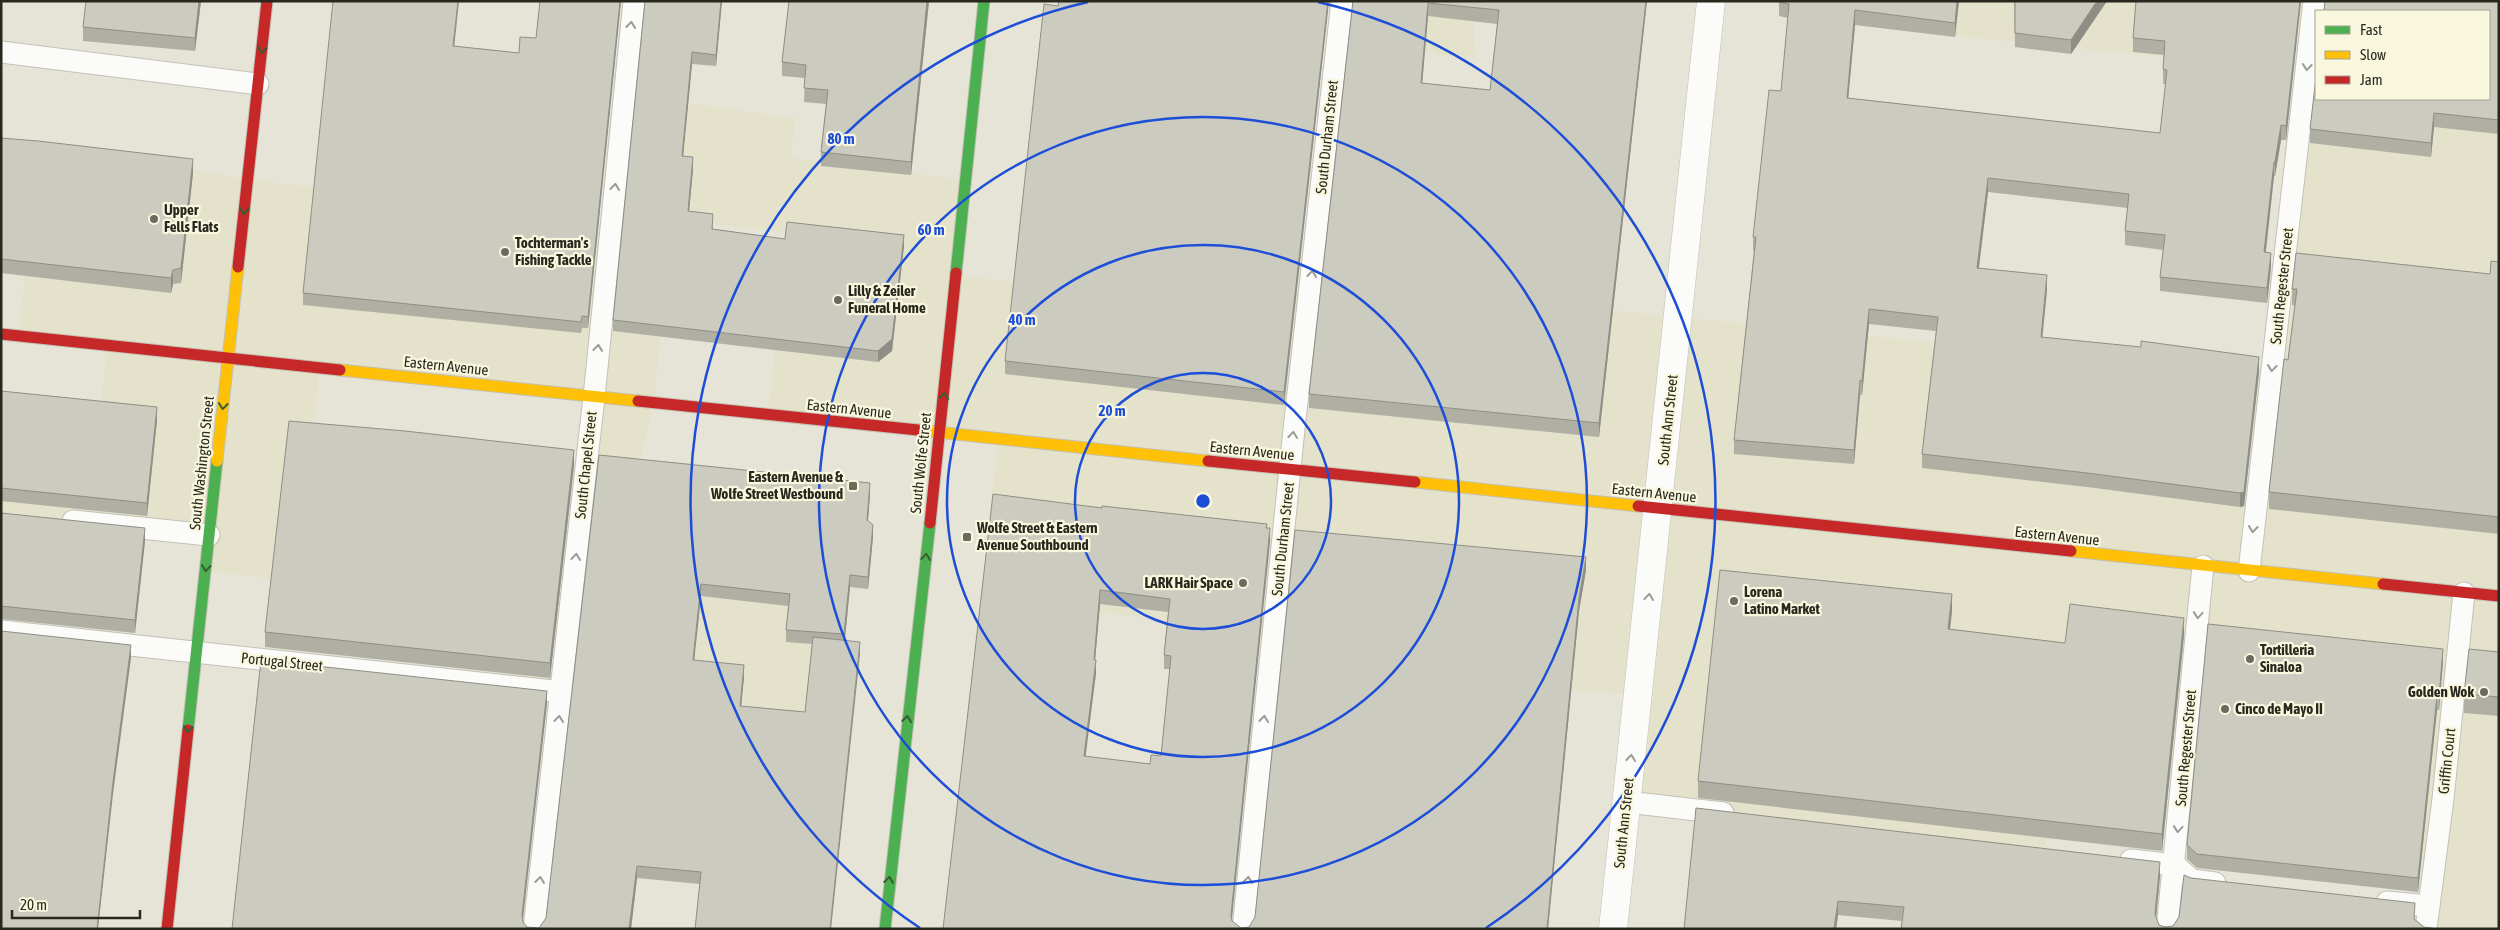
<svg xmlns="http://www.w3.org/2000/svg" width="2500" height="930" font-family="'Asap Condensed',sans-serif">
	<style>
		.built { fill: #e4e2ca; fill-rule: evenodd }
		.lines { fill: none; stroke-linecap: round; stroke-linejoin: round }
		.lane-casing { stroke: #c3c1b6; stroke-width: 23 }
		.street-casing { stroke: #c3c1b6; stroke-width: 29 }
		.fast-casing { stroke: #c3c1b6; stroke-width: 13 }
		.slow-casing { stroke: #c3c1b6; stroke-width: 13 }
		.jam-casing { stroke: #c3c1b6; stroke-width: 13 }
		.lane { stroke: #fbfbf9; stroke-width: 21 }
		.street { stroke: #fbfbf9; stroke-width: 28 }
		.fast { stroke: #4caf50; stroke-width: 11 }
		.slow { stroke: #ffc107; stroke-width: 11 }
		.jam { stroke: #c62828; stroke-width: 11 }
		.wall { fill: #afafa4; fill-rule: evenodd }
		.shaded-wall { fill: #8f8e86 }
		.building { fill: #cccbbf; stroke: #8f8e86; fill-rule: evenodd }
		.oneway { stroke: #9c9c96 }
		.oneway2 { stroke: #375e32 }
		.ring { fill: none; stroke: #1d4ed8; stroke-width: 2.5 }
		.poi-dot { fill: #6b6a5e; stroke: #f9f7de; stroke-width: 2 }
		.labels { text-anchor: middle; stroke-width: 4.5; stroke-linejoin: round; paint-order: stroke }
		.street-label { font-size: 15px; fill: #29281e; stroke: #f9f7de }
		.poi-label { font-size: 15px; font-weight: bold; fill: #29281e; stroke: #f9f7de; text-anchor: start }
		.centre { fill: #1d4ed8; stroke: #f9f7de; stroke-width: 2.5 }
		.ring-label { font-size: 15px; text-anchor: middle; font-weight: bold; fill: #1d4ed8; stroke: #f9f7de; stroke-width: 4.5; stroke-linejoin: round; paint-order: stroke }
	</style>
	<rect width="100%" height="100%" fill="#e6e4d6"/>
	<!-- built -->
	<g class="built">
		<path d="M1343 1H1472L1475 58 1338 44Z"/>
		<path d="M1884 1H2499V929H2413L2426 794 2055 760 2045 848 1632 802 1643 696 1273 665 1277 632 1070 609 984 573 998 442 768 417 787 233 634 214 647 98 795 118 791 158 968 181 959 276 1133 295 1137 263 2270 376 2302 71 1881 28ZM2316 11H2489V99H2316Z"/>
		<path d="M183 168 250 180 315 187 591 230 610 233 609 245 668 252 654 404 637 471 829 490 805 725 714 706 671 615 570 605 561 687 471 679 474 665 567 463 586 466 594 397 319 366 314 444 300 581 205 571 209 539 1 515V405L99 415 108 345 18 336 25 274Z"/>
	</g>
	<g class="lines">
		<!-- lane casing -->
		<g class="lane-casing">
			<g id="lane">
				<path d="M1 52 258 84"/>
				<path d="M73 521 209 535"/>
				<path d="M2249 571 2314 1"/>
				<path d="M1 631 562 692"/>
				<path d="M1627 802 1723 813"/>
				<path d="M2131 860 2175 865 2192 880 2215 883"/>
				<path d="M2387 902 2429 906"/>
				<path d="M534 929 594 397 634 1"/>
				<path d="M1243 929 1294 429 1342 1"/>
				<path d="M2167 929 2203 566"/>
				<path d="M2426 929 2443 799 2464 593"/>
			</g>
		</g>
		<!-- street casing -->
		<g class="street-casing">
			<path id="street" d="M1613 929 1711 1"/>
		</g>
		<!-- fast casing -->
		<g class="fast-casing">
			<g id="fast">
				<path d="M956 273 984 1"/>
				<path d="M188 730 217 461"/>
				<path d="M885 929 930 523"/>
			</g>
		</g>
		<!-- slow casing -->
		<g class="slow-casing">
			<g id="slow">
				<path d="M340 370 638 401"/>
				<path d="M918 430 1208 461"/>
				<path d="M217 461 238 267"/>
				<path d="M1415 482 1638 506"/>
				<path d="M2071 551 2383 584"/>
			</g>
		</g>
		<!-- jam casing -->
		<g class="jam-casing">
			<g id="jam">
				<path d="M238 267 267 1"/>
				<path d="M1 334 340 370"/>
				<path d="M638 401 918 430"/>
				<path d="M1208 461 1415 482"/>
				<path d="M1638 506 2071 551"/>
				<path d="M930 523 956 273"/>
				<path d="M2383 584 2499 596"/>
				<path d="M167 929 188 730"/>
			</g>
		</g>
		<!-- lane -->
		<use href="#lane" class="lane"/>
		<!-- street -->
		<use href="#street" class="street"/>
		<!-- fast -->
		<use href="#fast" class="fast"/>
		<!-- slow -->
		<use href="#slow" class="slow"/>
		<!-- jam -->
		<use href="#jam" class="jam"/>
	</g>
	<!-- wall -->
	<g class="wall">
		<path d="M86 1H201L195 51 83 41V27Z"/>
		<path d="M540 1H621L588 328H582L581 333 303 305V293L454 46 519 53 536 38Z"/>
		<path d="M645 1H722L716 66 692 64 683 156 693 169 689 211 713 225V229L785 239 904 246 892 351 878 362 613 331V320Z"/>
		<path d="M789 1H929L911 175 821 166V152L826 104 804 102 805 78 782 76V62Z"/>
		<path d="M1329 1 1284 405 1005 374V361L1058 6Z"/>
		<path d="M1353 1H1647L1599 437 1309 408V394ZM1428 16 1497 24 1490 90 1422 84Z"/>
		<path d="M1779 1H1959L1955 37 1855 25 1848 98 2160 133 2166 84H2163V69L2164 55 2133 52V38L2136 1H2301L2286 140H2281L2275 176H2274L2266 252 2271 267 2267 303 2160 291V277L2163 250 2125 245V231L2128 208 1988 192 1979 268 2047 290 2042 337 2259 372 2244 506 2240 507 2087 487 1922 468V454L1936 331 1869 324 1862 395H1860L1854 464 1734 454V440L1754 251H1753V237L1781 91 1788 18 1779 16Z"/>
		<path d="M2014 1H2107L2071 54 2015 47Z"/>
		<path d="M2499 1V134L2434 127 2431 157 2310 143V129Z"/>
		<path d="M1 138 193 173 181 283 173 284 171 293 1 273Z"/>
		<path d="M2499 262V534L2269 509V492L2295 306 2292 305V289L2490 274Z"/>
		<path d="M1 391 157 420 147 516 1 501Z"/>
		<path d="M599 455 870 495 868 521 873 537 868 589 850 587 845 640 860 654 700 884 637 878 631 929H232L547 703 522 920 523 922 527 927 539 928 546 918ZM701 596 788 606 786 630V642L812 644 805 712 741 706 744 677 694 660Z"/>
		<path d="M574 465 550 678 265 647V632Z"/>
		<path d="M1102 508 1267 528 1270 541 1231 919 1232 921 1241 928 1249 927 1586 570 1579 611 1548 929H943ZM1100 604 1168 612 1164 655V669H1170L1161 756 1150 764 1085 757 1096 673 1095 660Z"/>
		<path d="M1 513 145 541 135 633 1 619Z"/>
		<path d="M1952 611 1950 629 2065 643 2184 635 2162 851 1698 798V781Z"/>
		<path d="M2499 652V716L2464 713V694Z"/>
		<path d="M2443 662 2439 710H2437L2418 892 2197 868 2187 859V845Z"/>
		<path d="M1696 808 2160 876 2156 917 2159 925 2165 927 2173 926 2179 917 2191 878 2415 920 2424 927 1901 929 1902 921 1838 915 1836 929H1684Z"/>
	</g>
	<!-- shaded-wall -->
	<g class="shaded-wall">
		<path d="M199 1H201L195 51V38Z"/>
		<path d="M458 1H459L453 58V46Z"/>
		<path d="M620 1H621L588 328V317Z"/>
		<path d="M721 1H722L716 66V55Z"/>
		<path d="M927 1H929L911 175V162Z"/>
		<path d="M1328 1H1329L1284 405V392Z"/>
		<path d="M1646 1H1647L1599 437V423Z"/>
		<path d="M1957 1H1959L1955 37V23Z"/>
		<path d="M2097 1H2107L2071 54V40Z"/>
		<path d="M2300 1H2301L2286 140V126Z"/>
		<path d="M1428 3V16L1421 97V83Z"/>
		<path d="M1855 10V25L1847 112V98Z"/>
		<path d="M692 52V64L682 168V156Z"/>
		<path d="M2434 113V127L2431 157V143Z"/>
		<path d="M2281 125V140L2275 176V162Z"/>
		<path d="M693 157V169L688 223V211Z"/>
		<path d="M193 159V173L181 283V268Z"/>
		<path d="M2274 162V176L2264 266V252Z"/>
		<path d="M1988 178V192L1977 282V268Z"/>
		<path d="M904 235V246L892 351 878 362V351Z"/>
		<path d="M2271 253V267L2267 303V288Z"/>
		<path d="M173 270V284L171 293V278Z"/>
		<path d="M2047 275V290L2041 351V337Z"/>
		<path d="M1869 309V324L1862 395V381Z"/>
		<path d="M2259 357V372L2244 506 2240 507V493Z"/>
		<path d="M1860 380V395L1854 464V450Z"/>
		<path d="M157 407V420L147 516V503Z"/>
		<path d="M574 450V465L550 678V663Z"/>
		<path d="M870 483V495L867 532V520Z"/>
		<path d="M873 525V537L868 589V577Z"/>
		<path d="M145 528V541L135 633V620Z"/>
		<path d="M1270 528V541L1231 928V915Z"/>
		<path d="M1586 557V570L1579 611 1548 929H1547L1579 598Z"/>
		<path d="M850 575V587L844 646V634Z"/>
		<path d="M701 584V596L693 672V660Z"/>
		<path d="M1100 590V604L1094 673V660Z"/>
		<path d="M1952 594V611L1948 646V629Z"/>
		<path d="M2184 618V635L2162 851V834Z"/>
		<path d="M860 642V654L831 929H830Z"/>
		<path d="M131 645V658L113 794 98 929H97L113 782Z"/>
		<path d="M2443 649V662L2439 710V697Z"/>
		<path d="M1096 660V673L1084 769V756Z"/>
		<path d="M744 665V677L740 718V706Z"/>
		<path d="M547 691V703L522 928V915Z"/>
		<path d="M2437 696V710L2418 892V878Z"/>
		<path d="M2160 862V876L2155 928V914Z"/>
		<path d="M637 866V878L631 929H629Z"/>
		<path d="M1838 901V915L1836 929H1834Z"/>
	</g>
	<!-- building -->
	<g class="building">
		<path d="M86 1H199L195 38 83 27Z"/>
		<path d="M333 1H458L453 46 519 53 520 37 536 38 540 1H620L588 317 582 316 581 322 303 293Z"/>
		<path d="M645 1H721L716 55 692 52 682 156 693 157 688 211 713 214 712 229 785 239 787 222 904 235 892 339 878 351 613 320Z"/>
		<path d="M789 1H927L911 162 821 152 828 90 804 88 806 65 782 62Z"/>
		<path d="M1059 1H1328L1284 392 1005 361 1044 4 1058 6Z"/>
		<path d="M1353 1H1646L1599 423 1309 394ZM1428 3 1499 10 1490 90 1421 83Z"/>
		<path d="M1779 1H1957L1955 23 1855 10 1847 98 2160 133 2167 70 2163 69 2165 41 2133 38 2136 1H2300L2286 126 2281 125 2275 162H2274L2264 252 2271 253 2267 288 2160 277 2165 235 2125 231 2129 194 1988 178 1977 268 2047 275 2041 337 2141 347V341L2259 357 2244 492 2240 493 2087 473 1922 454 1938 317 1869 309 1862 381 1860 380 1854 450 1734 440 1756 237H1753L1769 90 1781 91 1789 4 1779 2Z"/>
		<path d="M2015 1H2097L2071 40 2015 33Z"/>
		<path d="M2325 1H2499V120L2434 113 2431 143 2310 129 2316 77V99H2489V11H2324Z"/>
		<path d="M1 138 38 141 193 159 181 268 173 270 171 278 1 259Z"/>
		<path d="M2296 253 2490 274 2491 261 2499 262V517L2269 492 2284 359 2288 360 2297 289H2292Z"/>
		<path d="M1 391 157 407 147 503 1 488Z"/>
		<path d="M289 421 405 431 574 450 550 663 265 632Z"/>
		<path d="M599 455 870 483 867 520 873 525 868 577 850 575 844 634 786 630 790 594 701 584 693 660 744 665 740 706 805 712 813 637 860 642 830 929H695L701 872 637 866 629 929H232L261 660 547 691 522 915 523 922 527 927 539 928 546 918Z"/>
		<path d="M993 494 1102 508V506L1267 524 1266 528H1270L1231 915 1232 921 1241 928 1249 927 1255 917 1295 530 1586 557 1579 598 1547 929H943ZM1100 590 1170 599 1164 655 1171 656 1161 756 1151 755 1150 764 1084 756 1096 660H1094Z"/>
		<path d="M1 513 145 528 135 620 1 606Z"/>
		<path d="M1720 570 1952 594 1948 629 2065 643 2070 604 2184 618 2162 834 1698 781Z"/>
		<path d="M2208 624 2443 649 2439 697 2437 696 2418 878 2197 854 2187 845Z"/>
		<path d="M1 631 131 645 113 782 97 929H1Z"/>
		<path d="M2469 649 2499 652V697L2464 694Z"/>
		<path d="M1696 808 2160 862 2155 914 2159 925 2165 927 2173 926 2179 917 2184 875 2191 878 2415 903 2414 919 2424 927 2437 929H1901L1904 907 1838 901 1834 929H1684Z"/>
	</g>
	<!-- one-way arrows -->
	<defs><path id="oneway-chevron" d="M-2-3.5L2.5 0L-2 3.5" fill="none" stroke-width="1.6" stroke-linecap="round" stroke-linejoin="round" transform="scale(1.25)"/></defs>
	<g class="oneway">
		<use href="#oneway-chevron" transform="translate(631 25) rotate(-84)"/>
		<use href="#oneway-chevron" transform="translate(2307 67) rotate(96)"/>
		<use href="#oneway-chevron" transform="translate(615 187) rotate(-84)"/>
		<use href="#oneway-chevron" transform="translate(1312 274) rotate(-84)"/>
		<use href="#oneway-chevron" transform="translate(598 348) rotate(-84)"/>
		<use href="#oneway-chevron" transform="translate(2272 368) rotate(96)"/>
		<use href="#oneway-chevron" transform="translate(1293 435) rotate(-84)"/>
		<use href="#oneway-chevron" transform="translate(2253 529) rotate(96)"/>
		<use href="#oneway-chevron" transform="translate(576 557) rotate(-84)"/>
		<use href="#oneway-chevron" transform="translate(1649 597) rotate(-84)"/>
		<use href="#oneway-chevron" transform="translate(2198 615) rotate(95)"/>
		<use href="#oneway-chevron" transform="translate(559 719) rotate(-83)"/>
		<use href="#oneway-chevron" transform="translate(1264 719) rotate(-84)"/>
		<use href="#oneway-chevron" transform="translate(1631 758) rotate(-84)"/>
		<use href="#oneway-chevron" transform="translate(2178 829) rotate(95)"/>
		<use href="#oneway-chevron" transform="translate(540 880) rotate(-83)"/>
		<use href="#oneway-chevron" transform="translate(1248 880) rotate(-84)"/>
	</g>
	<g class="oneway2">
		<use href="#oneway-chevron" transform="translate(262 50) rotate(96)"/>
		<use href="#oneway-chevron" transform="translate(244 211) rotate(96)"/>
		<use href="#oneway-chevron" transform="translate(944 396) rotate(-84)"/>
		<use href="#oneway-chevron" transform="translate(223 406) rotate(96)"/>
		<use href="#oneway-chevron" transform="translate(926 557) rotate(-83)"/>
		<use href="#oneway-chevron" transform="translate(206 568) rotate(96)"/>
		<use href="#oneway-chevron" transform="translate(907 719) rotate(-83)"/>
		<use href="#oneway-chevron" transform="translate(188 729) rotate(96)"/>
		<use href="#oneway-chevron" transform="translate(889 880) rotate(-84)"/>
	</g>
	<!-- distance rings -->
	<g class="ring">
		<circle cx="1203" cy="501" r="128"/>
		<circle cx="1203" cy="501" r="256"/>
		<circle cx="1203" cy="501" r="384"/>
		<path d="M920 928A512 512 0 0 1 1088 2M1318 2A512 512 0 0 1 1486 928"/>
	</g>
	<!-- markers -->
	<g class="poi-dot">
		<circle cx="154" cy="219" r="5"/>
		<circle cx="505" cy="252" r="5"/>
		<circle cx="838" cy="300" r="5"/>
		<rect x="848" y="481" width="10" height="10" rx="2.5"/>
		<rect x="962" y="532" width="10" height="10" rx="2.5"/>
		<circle cx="1243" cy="583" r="5"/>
		<circle cx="1734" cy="601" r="5"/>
		<circle cx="2250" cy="659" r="5"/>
		<circle cx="2484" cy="692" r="5"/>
		<circle cx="2225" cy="709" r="5"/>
	</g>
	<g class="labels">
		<!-- street labels -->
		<g class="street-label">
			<text transform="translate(1327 137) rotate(-84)" y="5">South Durham Street</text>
			<text transform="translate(2282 286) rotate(-84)" y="5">South Regester Street</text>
			<text transform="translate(446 366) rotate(6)" y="5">Eastern Avenue</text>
			<text transform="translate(849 409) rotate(6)" y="5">Eastern Avenue</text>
			<text transform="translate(1668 420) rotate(-84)" y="5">South Ann Street</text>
			<text transform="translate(1252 451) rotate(6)" y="5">Eastern Avenue</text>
			<text transform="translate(202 463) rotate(-84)" y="5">South Washington Street</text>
			<text transform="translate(921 463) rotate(-84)" y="5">South Wolfe Street</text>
			<text transform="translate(586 465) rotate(-84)" y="5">South Chapel Street</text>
			<text transform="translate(1654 493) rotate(6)" y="5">Eastern Avenue</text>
			<text transform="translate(2057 536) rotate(6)" y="5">Eastern Avenue</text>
			<text transform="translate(1283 539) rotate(-84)" y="5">South Durham Street</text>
			<text transform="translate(282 662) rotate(6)" y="5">Portugal Street</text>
			<text transform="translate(2186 748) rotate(-85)" y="5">South Regester Street</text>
			<text transform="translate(2447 761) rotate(-84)" y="5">Griffin Court</text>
			<text transform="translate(1624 823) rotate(-84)" y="5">South Ann Street</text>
		</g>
		<!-- poi labels -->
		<g class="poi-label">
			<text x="164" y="215">Upper<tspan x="164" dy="17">Fells Flats</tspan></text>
			<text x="515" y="248">Tochterman's<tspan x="515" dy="17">Fishing Tackle</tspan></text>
			<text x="848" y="296">Lilly &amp; Zeiler<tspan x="848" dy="17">Funeral Home</tspan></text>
			<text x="843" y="482" text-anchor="end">Eastern Avenue &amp;<tspan x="843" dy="17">Wolfe Street Westbound</tspan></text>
			<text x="977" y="533">Wolfe Street &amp; Eastern<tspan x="977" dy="17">Avenue Southbound</tspan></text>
			<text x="1233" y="588" text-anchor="end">LARK Hair Space</text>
			<text x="1744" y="597">Lorena<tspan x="1744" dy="17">Latino Market</tspan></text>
			<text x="2260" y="655">Tortilleria<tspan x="2260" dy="17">Sinaloa</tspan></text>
			<text x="2474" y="697" text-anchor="end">Golden Wok</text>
			<text x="2235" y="714">Cinco de Mayo II</text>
		</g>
	</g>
	<circle cx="1203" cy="501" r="8" class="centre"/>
	<g class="ring-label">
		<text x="841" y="144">80 m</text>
		<text x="931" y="235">60 m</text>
		<text x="1022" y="325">40 m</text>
		<text x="1112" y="416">20 m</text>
	</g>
	<!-- border -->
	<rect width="2500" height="930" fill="none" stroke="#29281e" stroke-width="5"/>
	<!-- legend -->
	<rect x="2315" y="10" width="175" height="90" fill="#f9f7de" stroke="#a6a491"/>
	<rect x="2325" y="26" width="25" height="8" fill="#4caf50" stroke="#a6a491"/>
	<text x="2360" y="35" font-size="15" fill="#29281e">Fast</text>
	<rect x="2325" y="51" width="25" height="8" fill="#ffc107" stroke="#a6a491"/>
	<text x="2360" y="60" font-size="15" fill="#29281e">Slow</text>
	<rect x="2325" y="76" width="25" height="8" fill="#c62828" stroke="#a6a491"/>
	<text x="2360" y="85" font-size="15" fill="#29281e">Jam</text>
	<!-- scale -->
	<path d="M12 910v8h128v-8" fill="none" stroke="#29281e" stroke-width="2.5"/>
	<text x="20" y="910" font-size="15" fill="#29281e" stroke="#f9f7de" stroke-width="4" paint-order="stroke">20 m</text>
</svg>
